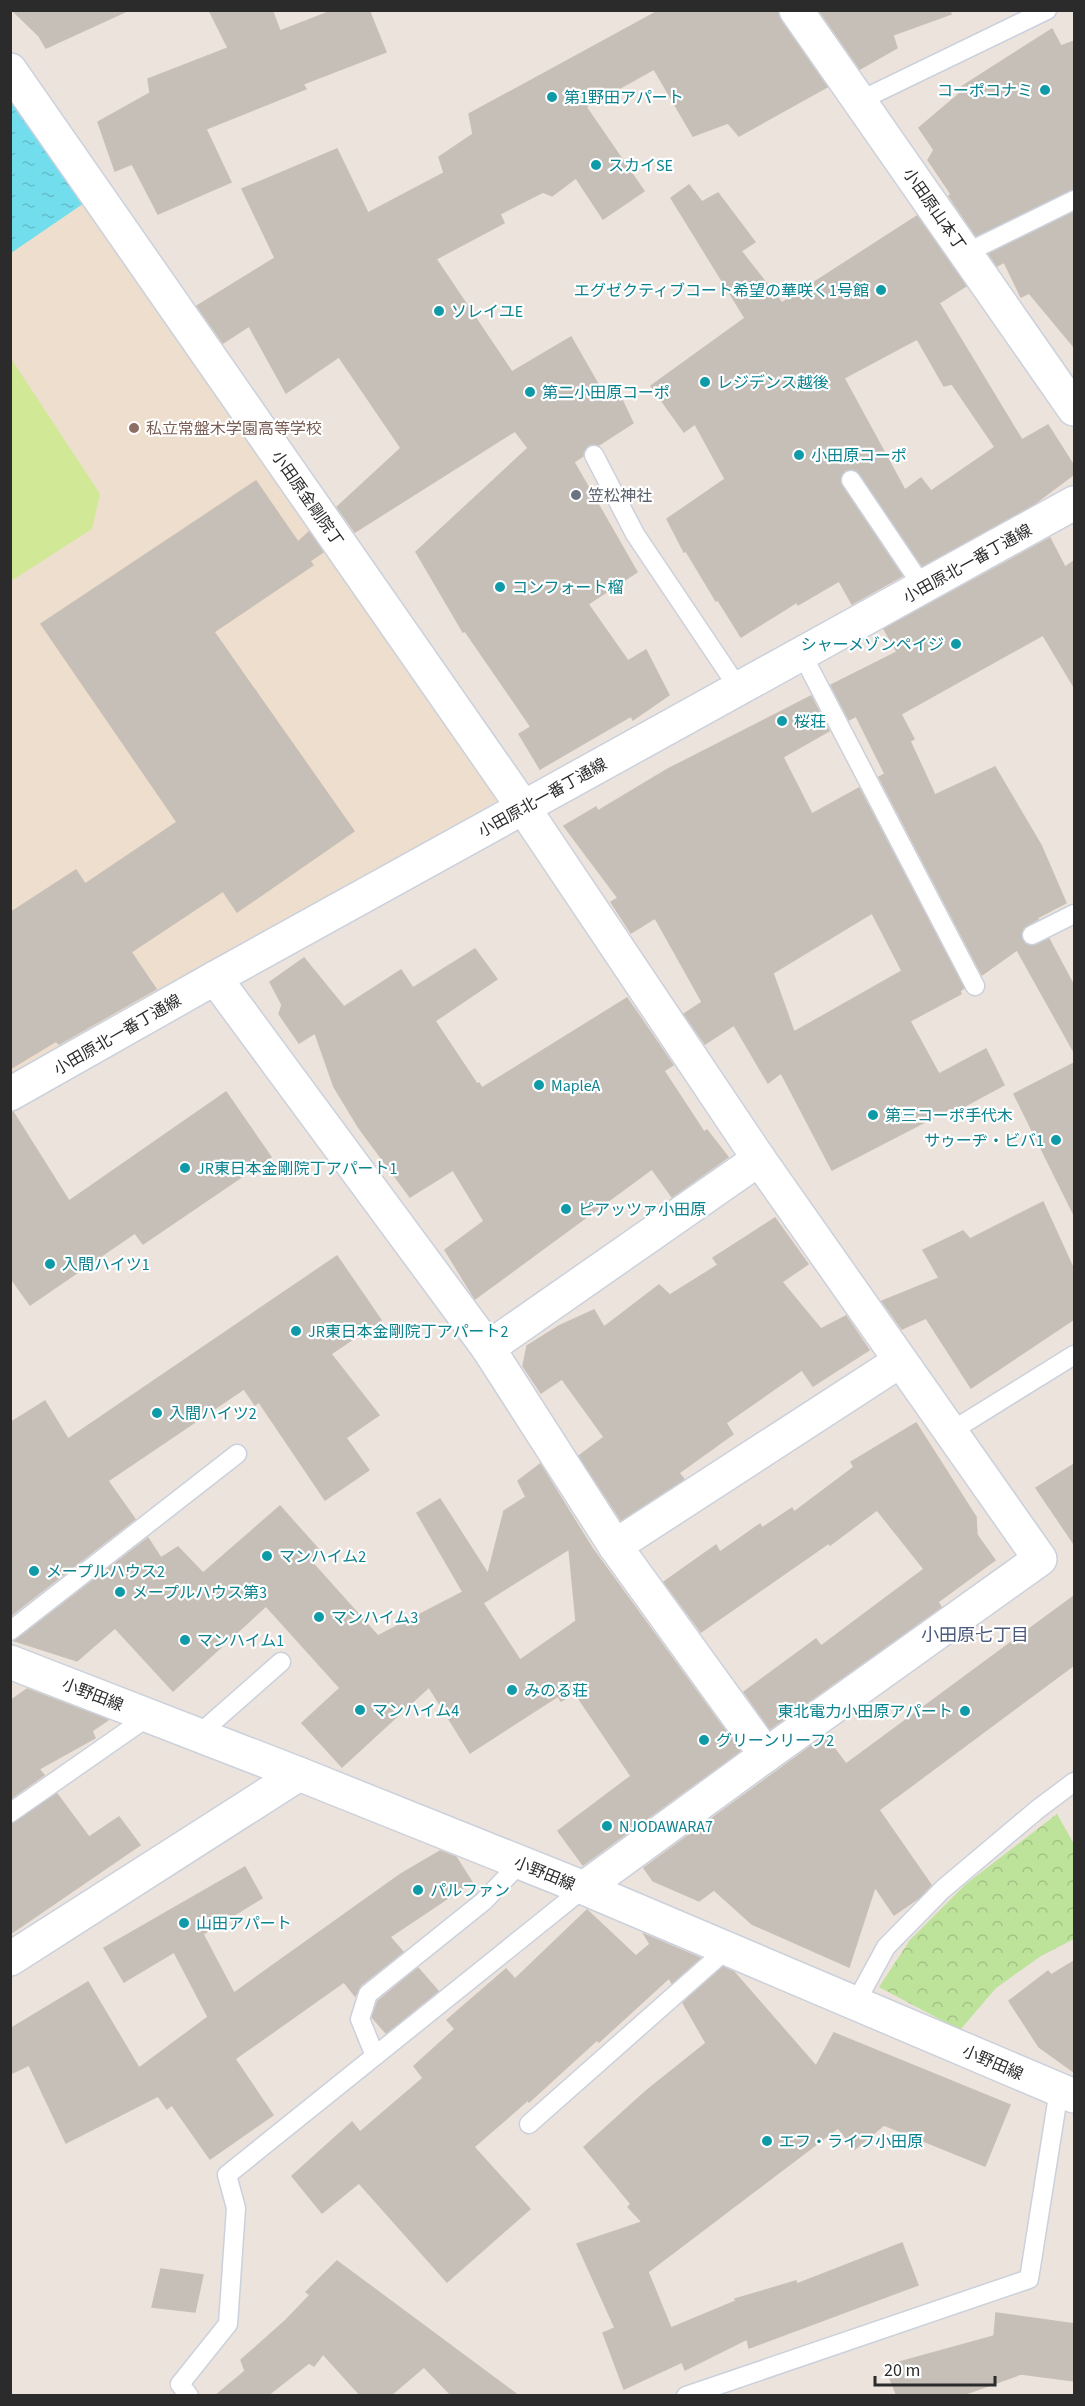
<svg xmlns="http://www.w3.org/2000/svg" width="1085" height="2406" font-family="'Source Sans 3','Noto Sans JP',sans-serif">
	<style>
		.education { fill: #eddecd }
		.park { fill: url(#park-crowns) }
		.pitch { fill: #d1e996 }
		.water { fill: url(#water-ripples) }
		.building { fill: #c5bfb8; stroke: #c8bfb7; stroke-width: 1.5; fill-rule: evenodd }
		.lines { fill: none; stroke-linecap: round; stroke-linejoin: round }
		.lane-casing { stroke: #cbd1dc; stroke-width: 21 }
		.street-casing { stroke: #cbd1dc; stroke-width: 36 }
		.lane { stroke: #fff; stroke-width: 18 }
		.street { stroke: #fff; stroke-width: 33 }
		.culture-dot { fill: #0f9aa8; stroke: #fff; stroke-width: 2 }
		.education-dot { fill: #8d6e63; stroke: #fff; stroke-width: 2 }
		.worship-dot { fill: #6b7280; stroke: #fff; stroke-width: 2 }
		.labels { text-anchor: middle; stroke-width: 4.5; stroke-linejoin: round; paint-order: stroke }
		.culture-label { font-size: 16px; fill: #0d838f; stroke: #fff; text-anchor: start }
		.street-label { font-size: 16px; fill: #2b2b2b; stroke: #fff }
		.education-label { font-size: 16px; fill: #785e54; stroke: #fff; text-anchor: start }
		.worship-label { font-size: 16px; fill: #5b616d; stroke: #fff; text-anchor: start }
		.neighbourhood-label { font-size: 18px; fill: #4c5b7b; stroke: #fff }
	</style>
	<defs>
		<pattern id="park-crowns" width="20" height="18" patternUnits="userSpaceOnUse" patternTransform="scale(1.5)"><rect width="20" height="18" fill="#bde29a"/><path d="M2 6a3 3 0 1 1 6 0M12 15a3 3 0 1 1 6 0" fill="none" stroke="#a3c285"/></pattern>
		<pattern id="water-ripples" width="26" height="14" patternUnits="userSpaceOnUse" patternTransform="scale(1.5)"><rect width="26" height="14" fill="#72ddec"/><path d="M2 4q2-2 4 0t4 0M15 11q2-2 4 0t4 0" fill="none" stroke="#63becb"/></pattern>
	</defs>
	<rect width="100%" height="100%" fill="#ece3dd"/>
	<!-- education -->
	<path class="education" d="M10 70 505 796 11 1082H10Z"/>
	<!-- park -->
	<path class="park" d="M1057 1814 1074 1844V1939L1041 1956 996 1988 960 2030 879 1987 910 1940 966 1884Z"/>
	<!-- pitch -->
	<path class="pitch" d="M10 357 100 494 92 529 11 581Z"/>
	<!-- water -->
	<path class="water" d="M10 75 93 197 11 253H10Z"/>
	<!-- building -->
	<g class="building">
		<path d="M12 10H129L46 48 39 36Z"/>
		<path d="M209 10H272L280 31 334 10H369L386 52 303 84 306 89 206 129 231 182 158 214 132 164 115 171 98 122 150 93 148 79 228 48Z"/>
		<path d="M660 10H777L781 21 827 87 739 136 728 123 693 136 654 69 586 107 644 191 603 219 576 178 552 196 543 192 500 214 504 223 436 259 512 372 571 337 602 391 614 383 633 423 599 445H588L583 456 574 462 637 572 588 604 628 661 646 650 669 695 633 720 631 716 540 769 519 734 531 727 465 631 463 632 416 552 528 448 515 431 355 532 337 507 401 448 339 357 286 393 249 326 223 343 197 306 275 258 242 189 337 149 368 213 444 173 439 157 473 134 469 114Z"/>
		<path d="M819 10H950L951 14 893 35 897 48 860 69Z"/>
		<path d="M1052 29 1061 46 1074 41V189L976 236 949 196 951 194 928 160 934 150 919 128 960 93 958 89Z"/>
		<path d="M689 185 702 202 718 193 755 242 741 251 782 303 917 216 966 286 939 303 1022 440 1048 425 1074 466V474L1034 504 922 566 860 474 855 470H845L841 476 842 486 902 576 852 604 839 581 798 605 797 602 741 637 718 600 716 601 686 551 684 552 667 519 725 479 695 424 684 432 651 386 745 318 671 198ZM917 339 944 386 952 384 995 447 931 491 921 478 905 490 844 378Z"/>
		<path d="M1074 212V347L1029 293 1021 297 1004 262 997 266 989 254Z"/>
		<path d="M256 481 298 542 309 532 323 552 310 561 313 565 214 632 354 831 237 912 223 891 131 952 156 989 59 1044 56 1041 10 1069V913L76 870 85 884 177 822 41 624Z"/>
		<path d="M1050 538 1065 567 1074 561V687L1043 635 901 714 914 739 910 741 935 795 995 767 1041 845 1066 903 1037 918 1038 919 1023 928 1021 935 1025 944 1031 946 1049 939 1074 986V1052L1017 950 982 975 879 777 885 774 856 716 849 720 831 685 897 652 884 629Z"/>
		<path d="M811 696 829 731 783 757 812 814 859 788 964 988 960 991 961 994 910 1021 939 1074 986 1049 1004 1085 952 1113 950 1109 832 1170 781 1073 768 1083 734 1025 705 1044 684 1014 702 1002 655 918 631 933 611 902 618 898 564 826 596 807 598 811 668 769ZM872 913 902 971 794 1032 773 973Z"/>
		<path d="M475 949 497 979 435 1021 477 1084 479 1083 482 1088 627 998 673 1065 664 1071 704 1132 707 1130 728 1157 672 1197 652 1169 475 1299 445 1250 484 1221 453 1170 410 1197 359 1128 334 1087 315 1033 299 1043 279 1014 282 1005 270 982 304 958 344 1007 401 970 413 988Z"/>
		<path d="M1074 1063V1215L1014 1094Z"/>
		<path d="M226 1092 271 1157 143 1244 135 1233 30 1305 10 1277V1113L13 1112 69 1201Z"/>
		<path d="M1043 1202 1074 1270V1319L971 1388 926 1318 902 1329 882 1301 939 1278 923 1250 963 1231 970 1239Z"/>
		<path d="M775 1218 808 1264 782 1282 821 1329 846 1316 869 1350 813 1386 802 1370 726 1423 733 1434 679 1473 684 1479 621 1520 579 1456 604 1437 562 1379 541 1393 523 1366 527 1346 559 1326 594 1310 604 1327 659 1285 670 1295 718 1265 713 1258Z"/>
		<path d="M337 1256 381 1320 331 1354 379 1415 346 1438 369 1470 325 1500 259 1402 255 1405 244 1389 108 1481 135 1519 10 1616V1423L45 1401 68 1439Z"/>
		<path d="M916 1423 976 1517 977 1535 995 1560 938 1602 941 1607 770 1729 744 1692 816 1639 821 1646 924 1569 877 1510 830 1545 829 1543 701 1632 664 1582 716 1545 720 1552 760 1524 762 1528 792 1508 794 1512 854 1467 851 1462Z"/>
		<path d="M540 1464 592 1548 740 1751 583 1865 558 1831 631 1776 575 1693 561 1701 558 1696 470 1753 429 1687 342 1767 302 1723 340 1688 266 1606 173 1691 115 1628 77 1661 15 1641 148 1538 161 1558 178 1547 203 1573 280 1506 319 1550 309 1559 378 1636 463 1592 417 1513 440 1499 488 1574 504 1511 526 1497 518 1481ZM569 1549 576 1621 520 1660 483 1603Z"/>
		<path d="M1074 1464V1544L1036 1488Z"/>
		<path d="M1074 1596V1665L879 1810 931 1885 919 1898 894 1915 875 1887 849 1967 752 1924 714 1890 699 1901 653 1881 644 1868 825 1736 846 1764Z"/>
		<path d="M27 1689 108 1720 92 1731 95 1738 39 1769 44 1775 10 1799V1701Z"/>
		<path d="M57 1794 89 1837 119 1817 140 1845 10 1934V1824Z"/>
		<path d="M440 1851 456 1857 472 1882 390 1937 403 1952 361 1985 355 1996 344 1982 235 2059 273 2115 210 2159 172 2105 167 2109 158 2096 66 2143 29 2065 10 2074V2029L88 1982 139 2068 208 2017 174 1952 124 1982 104 1948 245 1867 262 1898 203 1934 234 1993 401 1874Z"/>
		<path d="M587 1910 636 1956 650 1944 644 1934 700 1958 672 1983 669 1978 599 2042 597 2040 529 2102 528 2100 474 2147 530 2209 447 2282 359 2183 322 2213 292 2176 352 2122 360 2132 423 2078 414 2066 455 2029 447 2020 506 1969 515 1979Z"/>
		<path d="M1074 1961V2072L1039 2047 1009 2001 1048 1971 1051 1975Z"/>
		<path d="M723 1967 734 1972 816 2066 834 2033 1010 2105 985 2166 884 2125 855 2149 838 2128 648 2272 671 2328 736 2301 735 2299 796 2281 797 2284 902 2243 918 2285 749 2348 747 2339 685 2370 682 2362 624 2389 603 2333 615 2328 577 2244 642 2222 628 2207 631 2204 584 2147 646 2091 706 2043 683 2003Z"/>
		<path d="M418 1968 438 1991 386 2033 372 2017 378 2001Z"/>
		<path d="M337 2261 519 2396H452L424 2367 390 2396H361L323 2354 314 2366 309 2363 267 2396H215L245 2371 241 2360 286 2320 310 2295 306 2292Z"/>
		<path d="M161 2269 203 2275 195 2312 152 2307Z"/>
		<path d="M996 2313 1074 2324V2381L1021 2374 960 2396H897L885 2366 994 2336Z"/>
	</g>
	<g class="lines">
		<!-- lane casing -->
		<g class="lane-casing">
			<g id="lane">
				<path d="M859 101 1047 10"/>
				<path d="M966 253 1074 200"/>
				<path d="M594 455 635 534 739 689"/>
				<path d="M851 480 923 587"/>
				<path d="M802 654 975 986"/>
				<path d="M1032 935 1074 914"/>
				<path d="M950 1432 1074 1355"/>
				<path d="M10 1631 237 1454"/>
				<path d="M198 1735 281 1662"/>
				<path d="M10 1813 149 1716"/>
				<path d="M855 2004 886 1947 943 1889 1038 1809 1074 1782"/>
				<path d="M375 2056 360 2019 368 1994 484 1901 520 1863"/>
				<path d="M529 2124 727 1949"/>
				<path d="M189 2396 180 2384 228 2324 236 2208 227 2175 584 1888"/>
				<path d="M686 2396 1029 2279 1059 2090"/>
			</g>
		</g>
		<!-- street casing -->
		<g class="street-casing">
			<g id="street">
				<path d="M796 10 1074 409"/>
				<path d="M10 70 523 807 759 1159 1040 1559 766 1755 584 1888"/>
				<path d="M215 978 488 1348 615 1546 766 1755"/>
				<path d="M10 1094 215 978 1074 503"/>
				<path d="M488 1348 759 1159"/>
				<path d="M615 1546 900 1361"/>
				<path d="M10 1662 299 1774 584 1888 1074 2096"/>
				<path d="M10 1959 299 1774"/>
			</g>
		</g>
		<!-- lane -->
		<use href="#lane" class="lane"/>
		<!-- street -->
		<use href="#street" class="street"/>
	</g>
	<!-- markers -->
	<g class="culture-dot">
		<circle cx="1045" cy="90" r="6"/>
		<circle cx="552" cy="97" r="6"/>
		<circle cx="596" cy="165" r="6"/>
		<circle cx="881" cy="290" r="6"/>
		<circle cx="439" cy="311" r="6"/>
		<circle cx="705" cy="382" r="6"/>
		<circle cx="530" cy="392" r="6"/>
		<circle cx="799" cy="455" r="6"/>
		<circle cx="500" cy="587" r="6"/>
		<circle cx="956" cy="644" r="6"/>
		<circle cx="782" cy="721" r="6"/>
		<circle cx="539" cy="1085" r="6"/>
		<circle cx="873" cy="1115" r="6"/>
		<circle cx="1056" cy="1140" r="6"/>
		<circle cx="185" cy="1168" r="6"/>
		<circle cx="566" cy="1209" r="6"/>
		<circle cx="50" cy="1264" r="6"/>
		<circle cx="296" cy="1331" r="6"/>
		<circle cx="157" cy="1413" r="6"/>
		<circle cx="267" cy="1556" r="6"/>
		<circle cx="34" cy="1571" r="6"/>
		<circle cx="120" cy="1592" r="6"/>
		<circle cx="319" cy="1617" r="6"/>
		<circle cx="185" cy="1640" r="6"/>
		<circle cx="512" cy="1690" r="6"/>
		<circle cx="360" cy="1710" r="6"/>
		<circle cx="965" cy="1711" r="6"/>
		<circle cx="704" cy="1740" r="6"/>
		<circle cx="607" cy="1826" r="6"/>
		<circle cx="418" cy="1890" r="6"/>
		<circle cx="184" cy="1923" r="6"/>
		<circle cx="767" cy="2141" r="6"/>
	</g>
	<circle class="education-dot" cx="134" cy="428" r="6"/>
	<circle class="worship-dot" cx="576" cy="495" r="6"/>
	<g class="labels">
		<!-- culture labels -->
		<g class="culture-label">
			<text x="1033" y="96" text-anchor="end">コーポコナミ</text>
			<text x="564" y="103">第1野田アパート</text>
			<text x="608" y="171">スカイSE</text>
			<text x="869" y="296" text-anchor="end">エグゼクティブコート希望の華咲く1号館</text>
			<text x="451" y="317">ソレイユE</text>
			<text x="717" y="388">レジデンス越後</text>
			<text x="542" y="398">第二小田原コーポ</text>
			<text x="811" y="461">小田原コーポ</text>
			<text x="512" y="593">コンフォート榴</text>
			<text x="944" y="650" text-anchor="end">シャーメゾンペイジ</text>
			<text x="794" y="727">桜荘</text>
			<text x="551" y="1091">MapleA</text>
			<text x="885" y="1121">第三コーポ手代木</text>
			<text x="1044" y="1146" text-anchor="end">サゥーヂ・ビバ1</text>
			<text x="197" y="1174">JR東日本金剛院丁アパート1</text>
			<text x="578" y="1215">ピアッツァ小田原</text>
			<text x="62" y="1270">入間ハイツ1</text>
			<text x="308" y="1337">JR東日本金剛院丁アパート2</text>
			<text x="169" y="1419">入間ハイツ2</text>
			<text x="279" y="1562">マンハイム2</text>
			<text x="46" y="1577">メープルハウス2</text>
			<text x="132" y="1598">メープルハウス第3</text>
			<text x="331" y="1623">マンハイム3</text>
			<text x="197" y="1646">マンハイム1</text>
			<text x="524" y="1696">みのる荘</text>
			<text x="372" y="1716">マンハイム4</text>
			<text x="953" y="1717" text-anchor="end">東北電力小田原アパート</text>
			<text x="716" y="1746">グリーンリーフ2</text>
			<text x="619" y="1832">NJODAWARA7</text>
			<text x="430" y="1896">パルファン</text>
			<text x="196" y="1929">山田アパート</text>
			<text x="779" y="2147">エフ・ライフ小田原</text>
		</g>
		<!-- street labels -->
		<g class="street-label">
			<text transform="translate(935 209) rotate(55)" y="6">小田原山本丁</text>
			<text transform="translate(308 498) rotate(55)" y="6">小田原金剛院丁</text>
			<text transform="translate(967 563) rotate(-29)" y="6">小田原北一番丁通線</text>
			<text transform="translate(542 797) rotate(-29)" y="6">小田原北一番丁通線</text>
			<text transform="translate(117 1034) rotate(-30)" y="6">小田原北一番丁通線</text>
			<text transform="translate(93 1694) rotate(21)" y="6">小野田線</text>
			<text transform="translate(545 1873) rotate(22)" y="6">小野田線</text>
			<text transform="translate(993 2062) rotate(23)" y="6">小野田線</text>
		</g>
		<!-- education labels -->
		<g class="education-label">
			<text x="146" y="434">私立常盤木学園高等学校</text>
		</g>
		<!-- worship labels -->
		<g class="worship-label">
			<text x="588" y="501">笠松神社</text>
		</g>
		<!-- neighbourhood labels -->
		<g class="neighbourhood-label">
			<text x="975" y="1641">小田原七丁目</text>
		</g>
	</g>
	<!-- border -->
	<rect width="1085" height="2406" fill="none" stroke="#2b2b2b" stroke-width="24"/>
	<!-- scale -->
	<path d="M875 2376v9h120v-9" fill="none" stroke="#2b2b2b" stroke-width="3"/>
	<text x="884" y="2376" font-size="18" fill="#2b2b2b" stroke="#ffffff" stroke-width="4.5" paint-order="stroke">20 m</text>
</svg>
